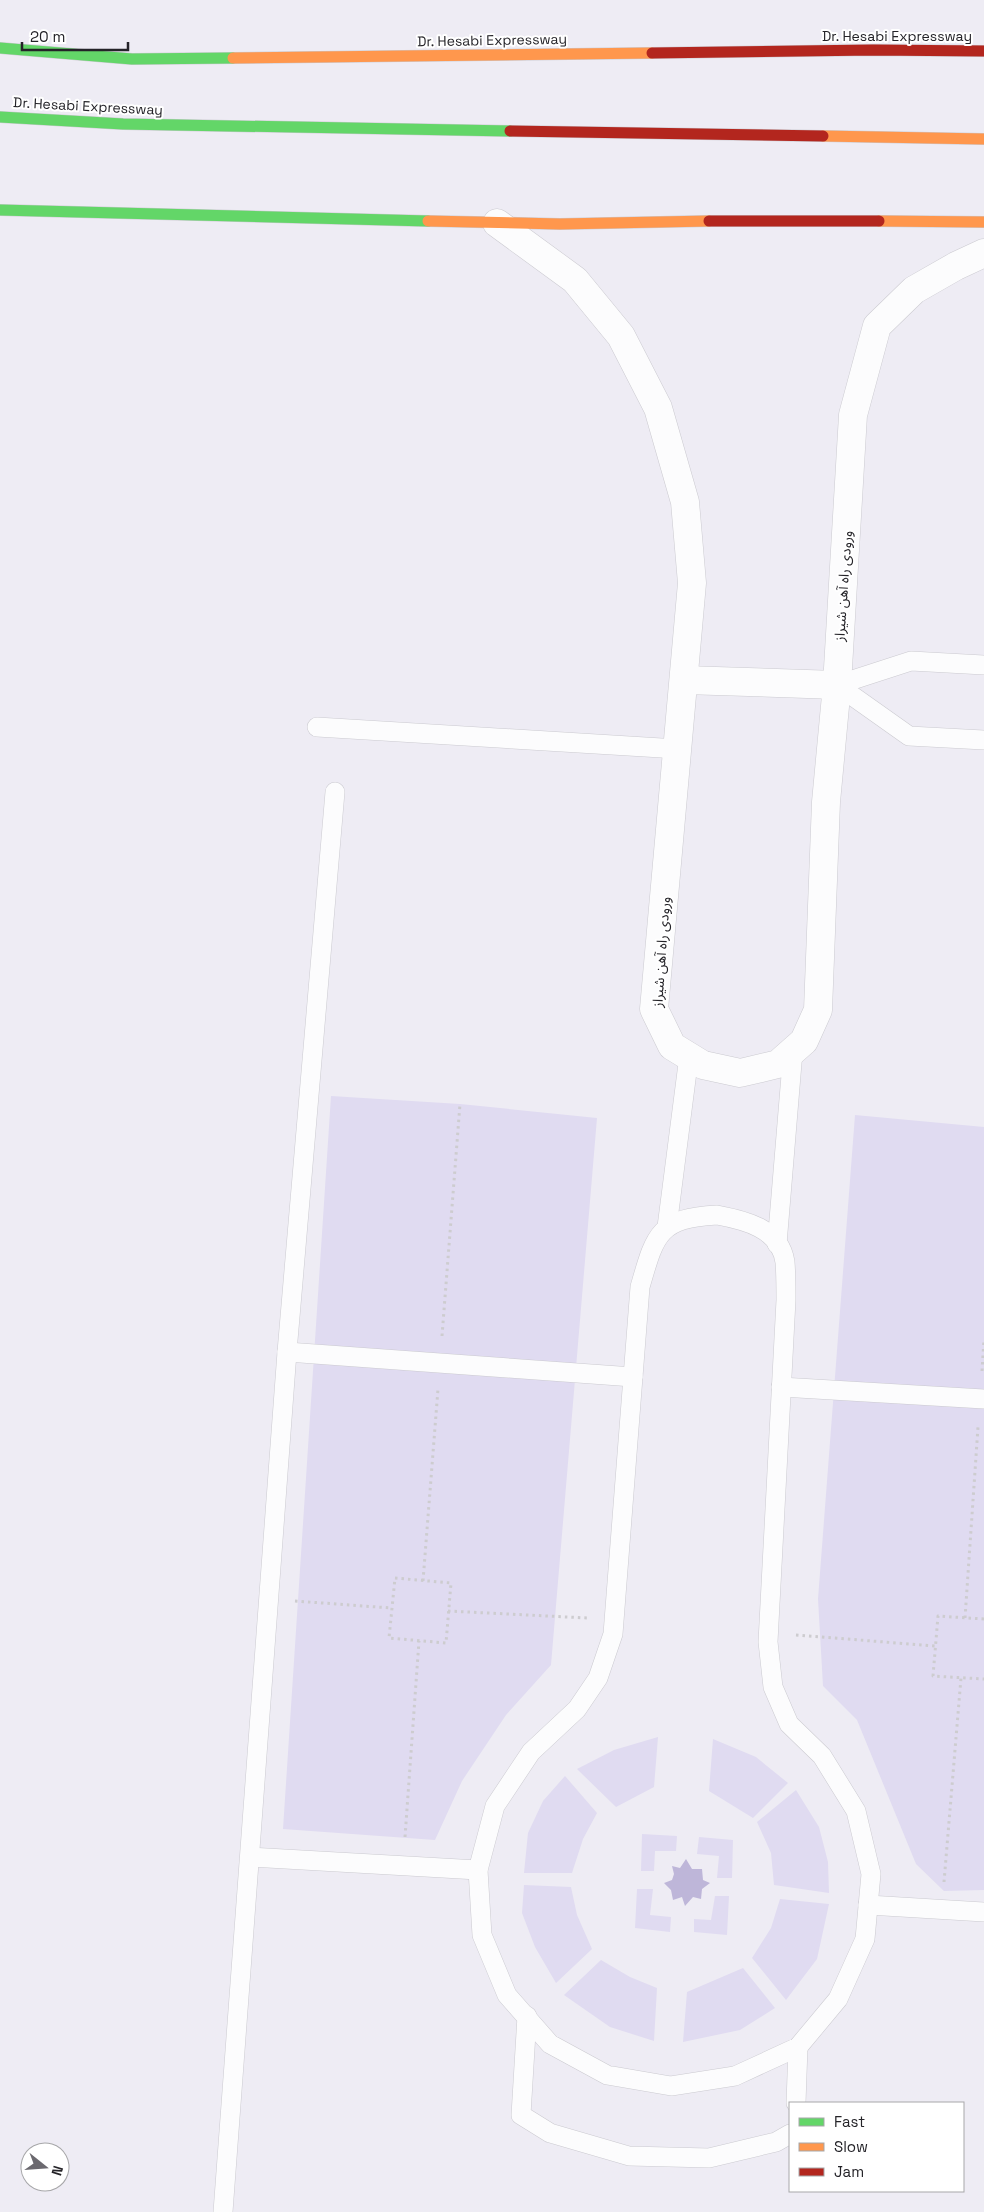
<svg xmlns="http://www.w3.org/2000/svg" width="984" height="2212" font-family="'Space Grotesk','Noto Sans Arabic',sans-serif">
	<style>
		.green { fill: #e0dbf1 }
		.water { fill: #beb6d9 }
		.lines { fill: none; stroke-linecap: round; stroke-linejoin: round }
		.lane-casing { stroke: #cbcad0; stroke-width: 20 }
		.street-casing { stroke: #cbcad0; stroke-width: 29 }
		.fast-casing { stroke: #cbcad0; stroke-width: 12 }
		.slow-casing { stroke: #cbcad0; stroke-width: 12 }
		.jam-casing { stroke: #cbcad0; stroke-width: 12 }
		.path { stroke: #cdcccf; stroke-width: 3; stroke-dasharray: 2.5 4; stroke-linecap: butt }
		.lane { stroke: #fcfcfd; stroke-width: 19 }
		.street { stroke: #fcfcfd; stroke-width: 28 }
		.fast { stroke: #63d668; stroke-width: 11 }
		.slow { stroke: #ff974d; stroke-width: 11 }
		.jam { stroke: #b3261e; stroke-width: 11 }
		.labels { text-anchor: middle; stroke-width: 4; stroke-linejoin: round; paint-order: stroke }
		.street-label { font-size: 14px; fill: #242328; stroke: #fff }
	</style>
	<rect width="100%" height="100%" fill="#eeecf4"/>
	<!-- green -->
	<g class="green">
		<path d="M331 1096 460 1104 597 1118 551 1665 506 1715 462 1781 435 1840 283 1829Z"/>
		<path d="M855 1115 984 1127V1890L944 1891 916 1864 857 1720 823 1686 818 1599Z"/>
		<path d="M658 1737 654 1787 616 1807 577 1769 614 1750Z"/>
		<path d="M713 1739 756 1757 788 1783 753 1818 709 1791Z"/>
		<path d="M565 1776 597 1813 583 1839 572 1873H524L528 1833 543 1801Z"/>
		<path d="M796 1790 819 1827 828 1862 829 1893 774 1885 771 1853 757 1822Z"/>
		<path d="M642 1834 677 1836 676 1851H655L654 1871H641Z"/>
		<path d="M699 1837 733 1840 732 1878H717L719 1856 697 1854Z"/>
		<path d="M524 1885 571 1887 577 1915 592 1949 556 1983 535 1947 522 1913Z"/>
		<path d="M637 1889H653L650 1915 671 1917 670 1932 635 1928Z"/>
		<path d="M715 1896H729L727 1935 694 1932V1919L711 1920Z"/>
		<path d="M780 1899 829 1904 817 1959 786 2000 752 1958 771 1928Z"/>
		<path d="M601 1960 630 1977 657 1988 654 2041 610 2027 564 1995Z"/>
		<path d="M743 1968 775 2008 740 2030 683 2042 687 1992Z"/>
	</g>
	<!-- water -->
	<path class="water" d="M686 1859 692 1869H702L703 1880 710 1883 702 1889 701 1899 693 1897 685 1906 682 1897 673 1900 671 1890 664 1883 672 1880 674 1874 672 1866 680 1868Z"/>
	<g class="lines">
		<!-- lane casing -->
		<g class="lane-casing">
			<g id="lane">
				<path d="M837 685 909 736 984 740"/>
				<path d="M837 685 911 661 984 665"/>
				<path d="M317 727 678 749"/>
				<path d="M717 1215C744 1220 780 1228 785 1262 786 1274 786 1288 786 1300L768 1642 773 1687 789 1724 822 1756 856 1811 871 1874 865 1939 838 1999 798 2047 735 2076 671 2086 607 2075 550 2044 507 1995 482 1935 478 1870 495 1806 531 1752 577 1709 598 1678 613 1634 640 1287C655 1235 658 1218 717 1215Z"/>
				<path d="M667 1227 689 1056"/>
				<path d="M777 1244 793 1051"/>
				<path d="M287 1352 335 792"/>
				<path d="M781 1387 984 1399"/>
				<path d="M251 1857 478 1870"/>
				<path d="M868 1905 984 1912"/>
				<path d="M527 2016 521 2115 550 2133 629 2156 709 2158 776 2142 790 2134"/>
				<path d="M796 2103 798 2047"/>
				<path d="M223 2212 287 1352 633 1377"/>
			</g>
		</g>
		<!-- street casing -->
		<g class="street-casing">
			<g id="street">
				<path d="M497 223 575 280 621 336 658 408 685 502 692 583 654 1009 672 1046 703 1065 740 1073 778 1064 804 1041 818 1010 826 802 837 685 853 415 877 326 914 290 956 266 984 253"/>
				<path d="M684 680 837 685"/>
			</g>
		</g>
		<!-- fast casing -->
		<g class="fast-casing">
			<g id="fast">
				<path d="M0 48 132 59 233 58"/>
				<path d="M0 117 123 124 510 131"/>
				<path d="M0 210 428 221"/>
			</g>
		</g>
		<!-- slow casing -->
		<g class="slow-casing">
			<g id="slow">
				<path d="M233 58 652 53"/>
				<path d="M823 136 984 139"/>
				<path d="M428 221 560 224 709 221"/>
				<path d="M879 221 984 222"/>
			</g>
		</g>
		<!-- jam casing -->
		<g class="jam-casing">
			<g id="jam">
				<path d="M652 53 873 50 984 51"/>
				<path d="M510 131 823 136"/>
				<path d="M709 221H879"/>
			</g>
		</g>
		<!-- path -->
		<g class="path">
			<path d="M442 1336 460 1104"/>
			<path d="M982 1371 984 1339"/>
			<path d="M395 1578 451 1583 446 1643 389 1638Z"/>
			<path d="M423 1581 438 1389"/>
			<path d="M295 1601 391 1608"/>
			<path d="M448 1611 587 1618"/>
			<path d="M965 1618 978 1427"/>
			<path d="M984 1619 938 1616 933 1676 984 1679"/>
			<path d="M796 1635 935 1646"/>
			<path d="M405 1837 419 1641"/>
			<path d="M944 1882 961 1678"/>
		</g>
		<!-- lane -->
		<use href="#lane" class="lane"/>
		<!-- street -->
		<use href="#street" class="street"/>
		<!-- fast -->
		<use href="#fast" class="fast"/>
		<!-- slow -->
		<use href="#slow" class="slow"/>
		<!-- jam -->
		<use href="#jam" class="jam"/>
	</g>
	<g class="labels">
		<!-- street labels -->
		<g class="street-label">
			<text x="897" y="41">Dr. Hesabi Expressway</text>
			<text transform="translate(492 40) rotate(-1)" y="5">Dr. Hesabi Expressway</text>
			<text transform="translate(88 106) rotate(3)" y="5">Dr. Hesabi Expressway</text>
			<text transform="translate(843 586) rotate(-86)" y="5">ورودی راه آهن شیراز</text>
			<text transform="translate(661 952) rotate(-86)" y="5">ورودی راه آهن شیراز</text>
		</g>
	</g>
	<!-- legend -->
	<rect x="789" y="2102" width="175" height="90" fill="#ffffff" stroke="#a7a7a9"/>
	<rect x="799" y="2118" width="25" height="8" fill="#63d668" stroke="#a7a7a9"/>
	<text x="834" y="2127" font-size="15" fill="#242328">Fast</text>
	<rect x="799" y="2143" width="25" height="8" fill="#ff974d" stroke="#a7a7a9"/>
	<text x="834" y="2152" font-size="15" fill="#242328">Slow</text>
	<rect x="799" y="2168" width="25" height="8" fill="#b3261e" stroke="#a7a7a9"/>
	<text x="834" y="2177" font-size="15" fill="#242328">Jam</text>
	<!-- north arrow -->
	<g transform="translate(45 2167) rotate(107)"><circle r="24" fill="#ffffff" stroke="#a7a7a9"/>
	<path d="M0-4L9 19L0 12L-9 19Z" fill="#6b696f"/>
	<text y="-8" font-size="14" font-weight="bold" text-anchor="middle" fill="#242328">N</text>
	</g>
	<!-- scale -->
	<path d="M22 42v8h106v-8" fill="none" stroke="#242328" stroke-width="2.5"/>
	<text x="30" y="42" font-size="15" fill="#242328" stroke="#ffffff" stroke-width="4" paint-order="stroke">20 m</text>
</svg>
